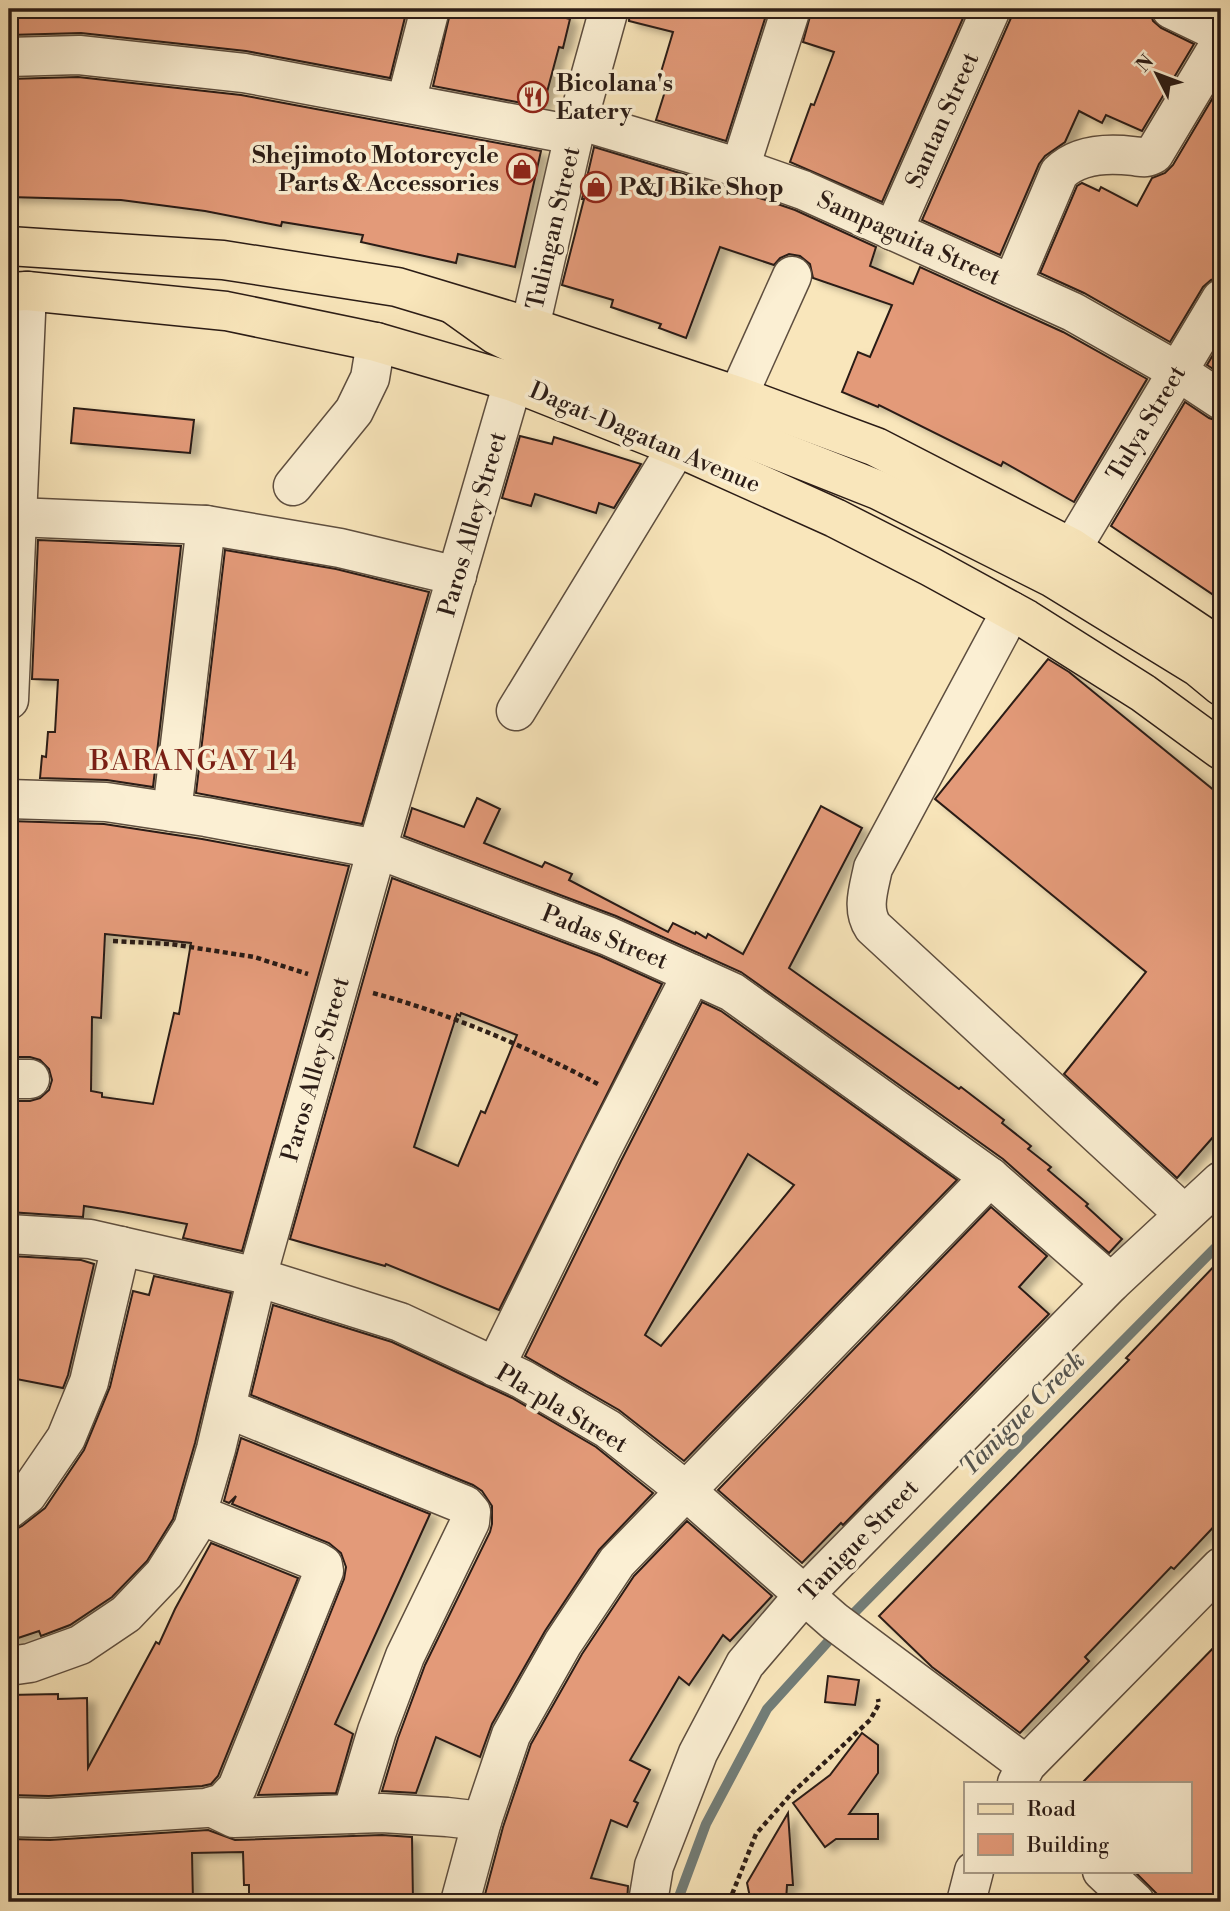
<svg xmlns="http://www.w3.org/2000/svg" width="1230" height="1911" font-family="'Libre Bodoni',serif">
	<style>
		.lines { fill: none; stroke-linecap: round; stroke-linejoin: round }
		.stream { stroke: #727d78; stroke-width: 10 }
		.building { fill: #e39a79; stroke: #2b1c16; stroke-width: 2; fill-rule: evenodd; filter: url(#shadow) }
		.minor-casing { stroke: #5e4e3f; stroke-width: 41 }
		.major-casing { stroke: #2b1c16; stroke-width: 41 }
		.highway-casing { stroke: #2b1c16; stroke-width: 41 }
		.path { stroke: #2b1c16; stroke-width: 4.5; stroke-dasharray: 5 3.5; stroke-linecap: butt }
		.minor { stroke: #fbefd3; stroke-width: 38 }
		.major { stroke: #f9e6bb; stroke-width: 38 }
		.highway { stroke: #f9e6bb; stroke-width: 38 }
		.labels { text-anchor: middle; stroke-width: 7; stroke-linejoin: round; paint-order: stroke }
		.poi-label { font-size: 24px; font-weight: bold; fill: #2b1c16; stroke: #fbefd3; text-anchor: start }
		.street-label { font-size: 24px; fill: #2b1c16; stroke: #fbefd3 }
		.water-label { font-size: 26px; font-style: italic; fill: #54544f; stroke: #fbefd3 }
		.quarter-label { font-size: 28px; letter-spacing: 2px; fill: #7a1f14; stroke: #fbefd3 }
	</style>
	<defs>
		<filter id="shadow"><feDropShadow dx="8" dy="4.5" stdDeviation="3.5" flood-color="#0004"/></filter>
	</defs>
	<rect width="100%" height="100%" fill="#f9e6bb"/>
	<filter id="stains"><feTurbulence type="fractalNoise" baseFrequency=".00286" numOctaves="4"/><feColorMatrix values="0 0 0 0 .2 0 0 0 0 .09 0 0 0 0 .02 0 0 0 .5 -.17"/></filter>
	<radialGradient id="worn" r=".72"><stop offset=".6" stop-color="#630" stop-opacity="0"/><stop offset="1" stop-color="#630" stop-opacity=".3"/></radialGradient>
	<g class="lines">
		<!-- stream -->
		<g class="stream">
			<path d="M853 1614 1221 1242"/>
			<path d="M677 1902 706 1824 767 1709 834 1635"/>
		</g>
	</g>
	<!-- building -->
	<g class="building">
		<path d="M9 9H407L390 78 246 51 81 33 9 35Z"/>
		<path d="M451 9H564L562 17 570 19 563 48 559 47 543 107 433 86Z"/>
		<path d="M630 9H768L726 141 656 120 667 85 658 82 673 32 629 21Z"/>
		<path d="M812 9H967L882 202 790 162 811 104 814 105 834 52 803 42Z"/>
		<path d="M1013 9H1149L1153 21 1161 28 1194 44 1142 131 1106 115 1102 123 1079 111 1065 142 1045 156 1039 164 1000 255 922 220 1011 18Z"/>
		<path d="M78 77 241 95 541 151 515 267 458 254 456 263 361 242 363 235 282 222 281 226 205 211 121 200 9 197V79Z"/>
		<path d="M1221 84V277L1211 280 1203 287 1170 342 1084 293 1040 273 1077 186 1082 183 1099 191 1101 187 1137 206 1152 178 1165 173 1173 165Z"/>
		<path d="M594 147 733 189 795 210 876 247 870 266 913 284 920 267 1063 332 1147 379 1074 502 1003 462 1001 466 879 405 878 407 842 392 858 352 870 357 892 305 813 278 810 264 800 256 789 254 780 258 774 265 720 247 686 338 659 328 661 324 611 307 613 300 562 285 584 199H582Z"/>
		<path d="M1221 341V374L1207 365Z"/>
		<path d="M1185 402 1209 418 1221 422V600L1111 526Z"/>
		<path d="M74 408 194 420 190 453 71 443Z"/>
		<path d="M520 436 552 444 554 437 641 464 614 508 599 503 596 513 535 494 531 506 502 498Z"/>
		<path d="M38 540 181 546 153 787 107 780 40 778 42 756 46 757 48 732H55L58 680 32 679Z"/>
		<path d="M225 550 336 569 429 592 362 824 196 793Z"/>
		<path d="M1048 659 1069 672 1221 796V1128L1177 1178 1064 1074 1146 972 935 799Z"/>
		<path d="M477 798 500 809 484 843 542 867 545 862 572 874 569 880 668 932 673 923 695 934 696 932 706 938 708 934 743 954 821 806 862 828 789 968 959 1089 961 1087 1004 1120 1002 1123 1031 1146 1028 1149 1051 1167 1048 1170 1088 1204 1086 1206 1122 1239 1109 1253 1003 1159 741 972 616 916 404 836 412 808 464 827Z"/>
		<path d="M9 821 104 824 202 839 349 866 242 1251 183 1238 187 1224 123 1212 84 1206 83 1217 9 1212V1101H30L40 1098 49 1090 52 1080 49 1069 40 1060 30 1057H9ZM105 934 191 943 179 1014 174 1013 153 1104 102 1097V1093L91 1091 92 1017 101 1018Z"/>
		<path d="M392 878 600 956 662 984 499 1310 386 1264 385 1266 290 1239ZM461 1013 517 1035 485 1113 481 1111 458 1166 414 1147 457 1014 460 1016Z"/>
		<path d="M702 1002 721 1011 957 1180 684 1461 619 1410 525 1356 621 1161ZM748 1154 794 1185 661 1346 645 1335Z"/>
		<path d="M991 1207 1047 1256 1019 1287 1049 1314 843 1525 841 1523 802 1563 718 1490Z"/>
		<path d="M11 1256 81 1260 94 1264 68 1375 63 1388 11 1378Z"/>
		<path d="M1221 1259V1519L1174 1569 1171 1567 1085 1657 1089 1661 1020 1733 932 1667 879 1616 1129 1360 1126 1358Z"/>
		<path d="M154 1276 231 1293 195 1443 173 1519 147 1561 112 1597 70 1625 41 1636 39 1631 9 1641V1537L14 1530 22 1526 45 1508 84 1450 110 1387 133 1291 149 1295Z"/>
		<path d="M273 1305 392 1342 512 1398 596 1447 653 1493 599 1550 545 1631 492 1724 480 1757 436 1737 416 1793 382 1791 398 1738 425 1665 490 1532 492 1524V1506L482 1491 473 1485 251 1395Z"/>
		<path d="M241 1438 430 1514 335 1724 353 1734 336 1793 258 1795 344 1579 346 1567 341 1553 329 1543 232 1504 236 1496 229 1503 224 1501Z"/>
		<path d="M687 1521 772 1596 730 1641 723 1635 689 1685 679 1677 630 1760 650 1770 634 1801 638 1803 627 1827 611 1820 591 1878 628 1886 627 1902H483L503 1827 531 1744 582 1654 634 1576Z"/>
		<path d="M211 1543 298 1578 218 1776 211 1784 202 1786 49 1796 9 1795V1695L58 1694V1699L87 1698 88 1768 156 1642 159 1644 175 1609Z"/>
		<path d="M1221 1640V1902H1165L1134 1871H1190V1783H1082Z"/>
		<path d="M828 1676 859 1680 855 1705 825 1702Z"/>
		<path d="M862 1733 878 1745V1773L849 1814H878V1839H836L825 1847 793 1803 830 1775Z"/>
		<path d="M788 1813 793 1885H787L786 1902H751L747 1883Z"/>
		<path d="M208 1830 235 1840 382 1835 412 1837 413 1902H249V1885H244L243 1852 192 1853 193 1902H9V1839L50 1840Z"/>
	</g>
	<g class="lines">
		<!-- minor casing -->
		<g class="minor-casing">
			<g id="minor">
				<path d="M1171 9 1221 33"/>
				<path d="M9 57 79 55 244 73 574 135"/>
				<path d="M406 102 430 9"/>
				<path d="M578 120 740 168 803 190 1073 312 1177 371 1221 400"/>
				<path d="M740 168 791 9"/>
				<path d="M893 231 991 9"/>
				<path d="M1012 284 1059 173C1078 154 1108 153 1133 156 1142 157 1146 159 1154 154L1221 42"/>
				<path d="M530 327 574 135 609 9"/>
				<path d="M738 396 792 276"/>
				<path d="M293 486 354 411 370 378 376 342"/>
				<path d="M16 517 206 525 340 548 457 576"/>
				<path d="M1072 548 1221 299"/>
				<path d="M1011 611 873 868C869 888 861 909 873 927L1184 1214"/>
				<path d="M9 700 27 291"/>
				<path d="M516 711 677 447"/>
				<path d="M9 799 106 802 206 817 377 849 608 936 732 992 990 1177 1111 1283"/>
				<path d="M172 812 206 525"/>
				<path d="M9 1079H30"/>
				<path d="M9 1234 90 1239 257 1277 400 1322 522 1379 608 1429 685 1490 834 1621 1026 1765"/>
				<path d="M495 1367 601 1151 692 974"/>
				<path d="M226 1408 465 1505 471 1512 470 1522 405 1656 377 1731 352 1814"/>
				<path d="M9 1509 27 1495 66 1438 89 1382 121 1246"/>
				<path d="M9 1666 30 1663 80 1645 126 1614 164 1574 193 1528 216 1449 257 1277 377 849 513 382"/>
				<path d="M1017 1783 1026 1765 1221 1567"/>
				<path d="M211 1807 234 1818 382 1813 447 1817 482 1821"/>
				<path d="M9 1817 49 1818 206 1808 223 1803 237 1788 324 1571 323 1565 318 1562 197 1514"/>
				<path d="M1102 1871 1135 1902"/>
				<path d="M460 1902 482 1821 511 1735 563 1643 617 1562 990 1177"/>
				<path d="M648 1902 654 1866 698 1753 745 1664 804 1595 1111 1283 1221 1181"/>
				<path d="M966 1902 974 1871"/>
			</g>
		</g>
		<!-- major casing -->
		<g class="major-casing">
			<g id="major">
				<path d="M9 246 223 260 397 287 530 327 738 396 876 447 1072 548 1221 648"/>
				<path d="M9 292 27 291 226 311 376 342 513 382 677 447 835 518 931 567 1026 619 1143 693 1221 750"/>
			</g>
		</g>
		<!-- highway casing -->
		<g class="highway-casing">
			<path id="highway" d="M454 305 496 335 539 356 878 490 1053 578 1198 667 1221 686"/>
		</g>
		<!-- path -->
		<g class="path">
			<path d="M113 941 171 944 254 957 308 974"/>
			<path d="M373 993C451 1014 527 1047 598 1084"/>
			<path d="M729 1902 756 1834 792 1793 870 1720 879 1704 878 1699"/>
		</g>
		<!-- minor -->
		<use href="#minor" class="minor"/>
		<!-- major -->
		<use href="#major" class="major"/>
		<!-- highway -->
		<use href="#highway" class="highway"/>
	</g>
	<!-- icons -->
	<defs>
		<g id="restaurant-ring" transform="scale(1.575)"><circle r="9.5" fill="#fbefd3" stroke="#8f2418" stroke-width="1.5"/><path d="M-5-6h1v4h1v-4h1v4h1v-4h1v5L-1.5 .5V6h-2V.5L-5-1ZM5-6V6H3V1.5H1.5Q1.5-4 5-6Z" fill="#8f2418"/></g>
		<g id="shop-ring" transform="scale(1.575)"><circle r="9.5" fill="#fbefd3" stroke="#8f2418" stroke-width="1.5"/><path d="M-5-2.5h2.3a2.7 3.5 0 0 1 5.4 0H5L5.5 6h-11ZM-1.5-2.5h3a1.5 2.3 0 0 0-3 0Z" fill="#8f2418"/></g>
	</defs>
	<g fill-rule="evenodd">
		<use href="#restaurant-ring" x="533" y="97"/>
		<use href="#shop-ring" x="522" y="169"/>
		<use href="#shop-ring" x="596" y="187"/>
	</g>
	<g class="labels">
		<!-- poi labels -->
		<g class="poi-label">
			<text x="556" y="91">Bicolana's<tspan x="556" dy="28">Eatery</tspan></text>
			<text x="499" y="163" text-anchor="end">Shejimoto Motorcycle<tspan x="499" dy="28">Parts &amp; Accessories</tspan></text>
			<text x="619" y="195">P&amp;J Bike Shop</text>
		</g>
		<!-- street labels -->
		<g class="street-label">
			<text transform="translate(942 120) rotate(-66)" y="8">Santan Street</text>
			<text transform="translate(553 228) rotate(-77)" y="8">Tulingan Street</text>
			<text transform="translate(909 238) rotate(24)" y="8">Sampaguita Street</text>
			<text transform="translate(1146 423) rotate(-59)" y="8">Tulya Street</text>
			<text transform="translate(645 437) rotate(23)" y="8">Dagat-Dagatan Avenue</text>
			<text transform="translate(472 524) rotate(-74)" y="8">Paros Alley Street</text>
			<text transform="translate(605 937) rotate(22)" y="8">Padas Street</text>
			<text transform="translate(315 1069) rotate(-74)" y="8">Paros Alley Street</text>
			<text transform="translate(562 1408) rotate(31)" y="8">Pla-pla Street</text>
			<text transform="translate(859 1540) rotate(-46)" y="8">Tanigue Street</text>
		</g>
		<!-- water labels -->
		<g class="water-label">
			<text transform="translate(1022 1413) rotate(-45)" y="9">Tanigue Creek</text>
		</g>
		<!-- quarter labels -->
		<g class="quarter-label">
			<text x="194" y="770">BARANGAY 14</text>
		</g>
	</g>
	<!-- margin -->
	<rect width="1230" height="1911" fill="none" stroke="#f9e6bb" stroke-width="35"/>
	<rect x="10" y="10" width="1209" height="1890" fill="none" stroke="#2b1c16" stroke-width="3.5"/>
	<rect x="18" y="18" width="1195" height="1876" fill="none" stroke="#2b1c16" stroke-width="2"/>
	<!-- legend -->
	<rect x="964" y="1782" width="228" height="91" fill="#fbefd3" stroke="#a89b87" stroke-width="2"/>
	<rect x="978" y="1804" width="35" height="10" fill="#f9e6bb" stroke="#a89b87" stroke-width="2"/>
	<text x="1027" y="1816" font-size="21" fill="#2b1c16">Road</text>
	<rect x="978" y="1834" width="35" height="21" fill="#e39a79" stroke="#a89b87" stroke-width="2"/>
	<text x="1027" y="1852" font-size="21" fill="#2b1c16">Building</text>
	<!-- north arrow -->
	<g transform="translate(1157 74) rotate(312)" stroke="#fbefd3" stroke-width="5" paint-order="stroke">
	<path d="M0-5L12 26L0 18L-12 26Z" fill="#2b1c16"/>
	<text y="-10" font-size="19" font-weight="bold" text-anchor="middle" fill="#2b1c16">N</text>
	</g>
	<rect width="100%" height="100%" filter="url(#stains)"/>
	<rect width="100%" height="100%" fill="url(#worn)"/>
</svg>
